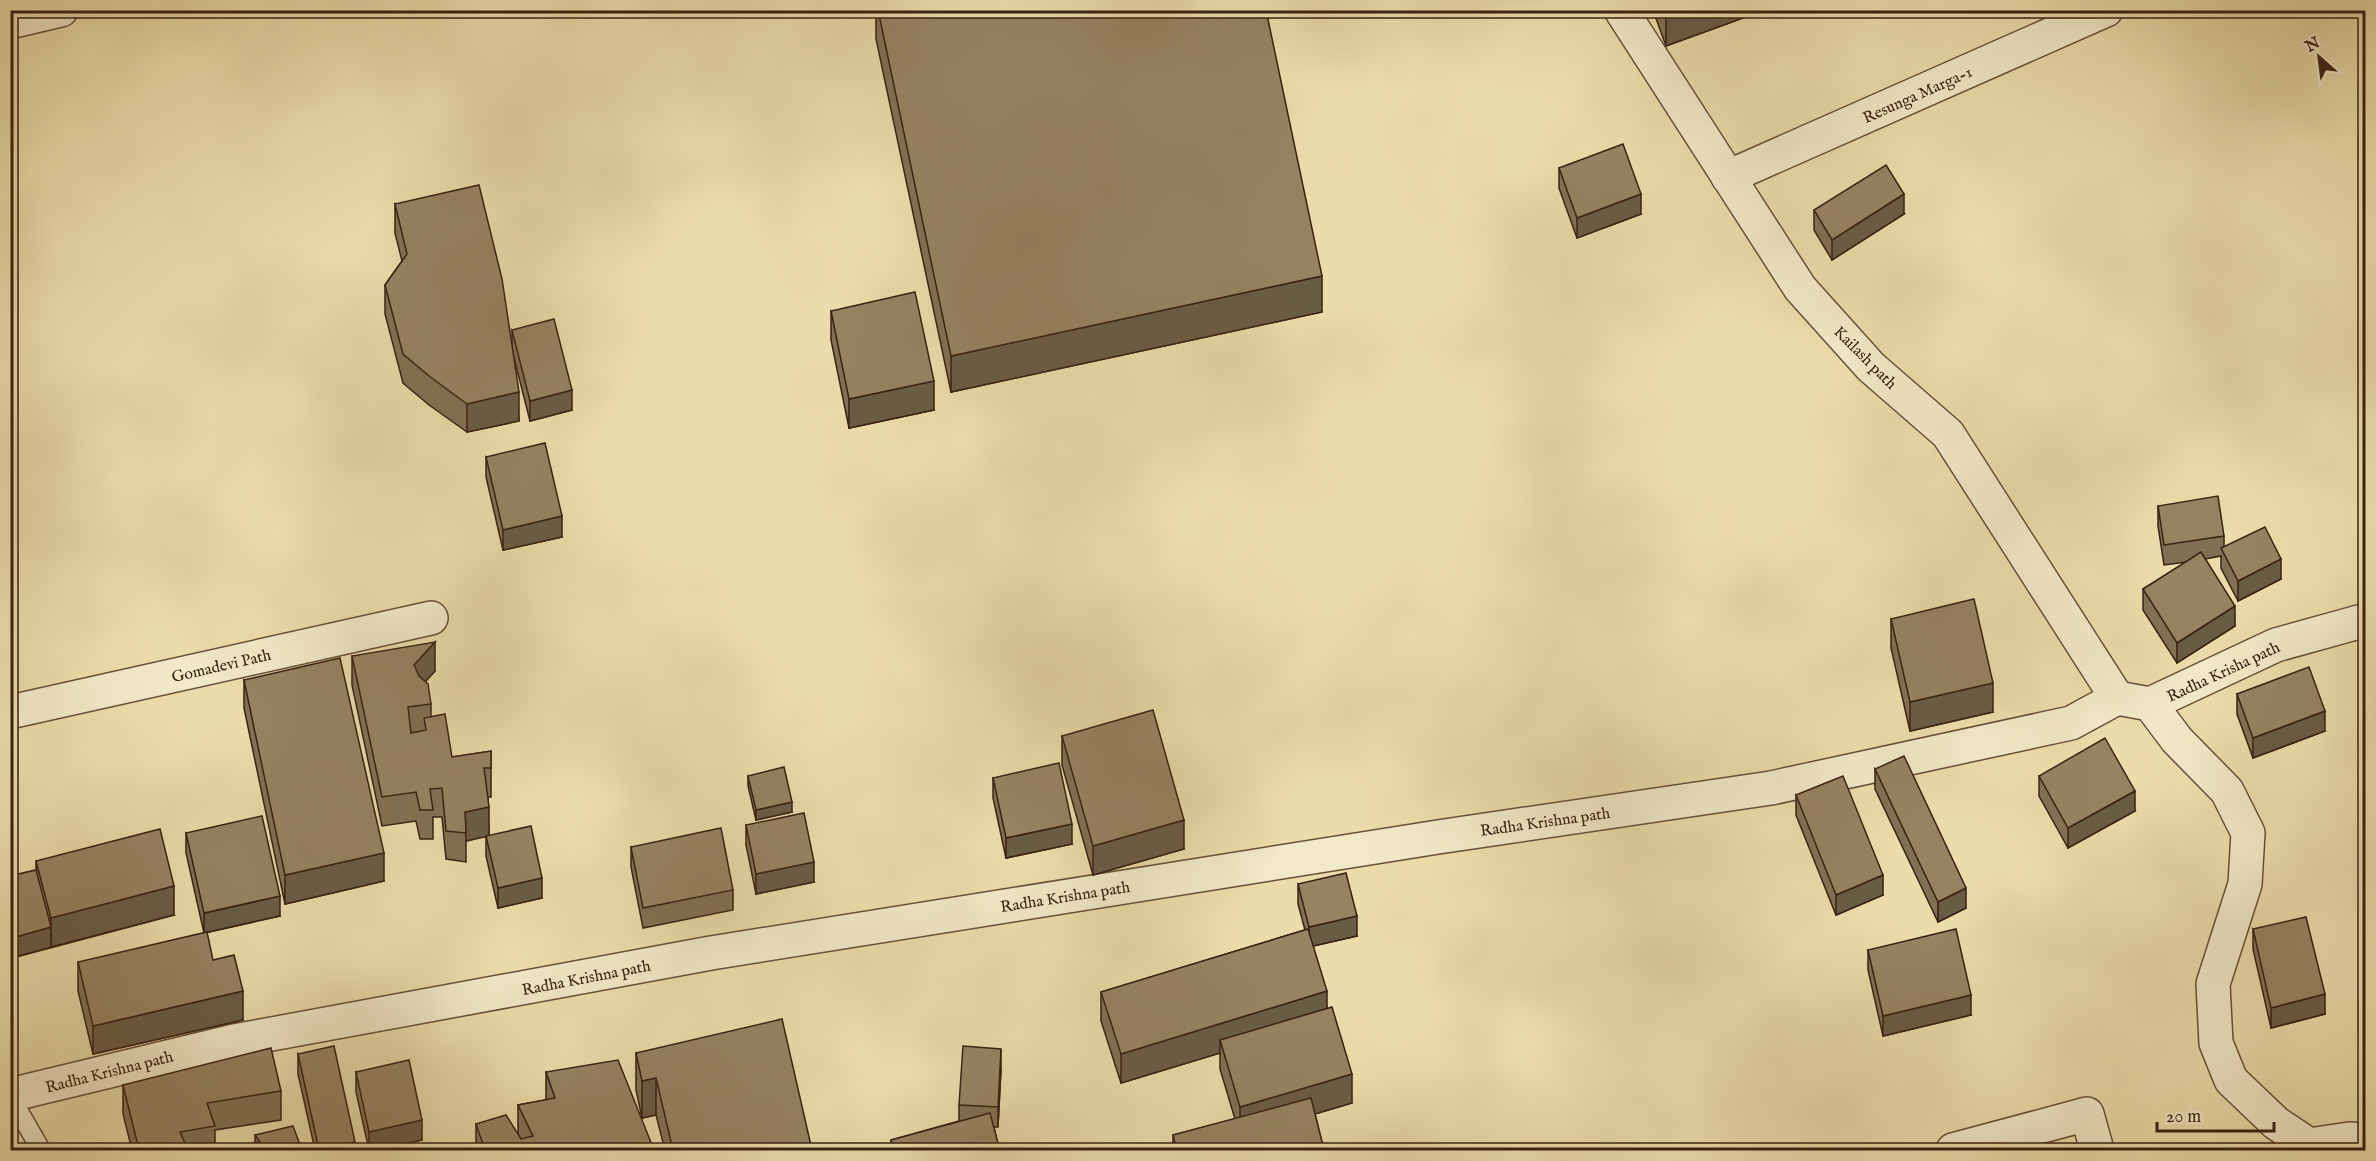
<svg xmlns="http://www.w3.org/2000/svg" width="2376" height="1161" font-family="'IM FELL English',serif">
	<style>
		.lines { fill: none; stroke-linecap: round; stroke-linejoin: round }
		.lane-casing { stroke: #665039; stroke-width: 21 }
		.street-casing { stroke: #665039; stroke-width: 36 }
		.lane { stroke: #f2e9c8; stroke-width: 18 }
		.street { stroke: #f2e9c8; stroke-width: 33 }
		.wall { fill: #817154; stroke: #392113; stroke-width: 1.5 }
		.shaded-wall { fill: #695c45; stroke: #392113; stroke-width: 1.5 }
		.building { fill: #968362; stroke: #392113; stroke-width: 1.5 }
		.labels { text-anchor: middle; stroke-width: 5; stroke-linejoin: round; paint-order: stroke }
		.street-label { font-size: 16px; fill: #392113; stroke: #f2e9c8 }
	</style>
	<rect width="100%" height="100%" fill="#ebddab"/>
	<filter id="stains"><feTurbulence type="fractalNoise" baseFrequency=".00333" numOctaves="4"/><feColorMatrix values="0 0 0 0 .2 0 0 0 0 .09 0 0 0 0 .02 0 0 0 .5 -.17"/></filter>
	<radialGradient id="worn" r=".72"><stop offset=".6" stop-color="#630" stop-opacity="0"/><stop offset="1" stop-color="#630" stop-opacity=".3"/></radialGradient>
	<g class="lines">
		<!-- lane casing -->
		<g class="lane-casing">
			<path id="lane" d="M10 1096 41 1150"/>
		</g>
		<!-- street casing -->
		<g class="street-casing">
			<g id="street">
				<path d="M1621 10 1800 288 1871 367 1948 434 2117 698"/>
				<path d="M10 22 61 10"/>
				<path d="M1728 177 2106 10"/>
				<path d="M2117 698 2150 704 2177 740 2227 791 2248 833 2245 884 2213 984 2216 1043 2231 1080 2276 1123 2309 1145 2311 1150"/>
				<path d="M2150 704 2276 645 2366 620"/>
				<path d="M10 712 431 618"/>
				<path d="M10 1095 234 1041 711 953 1438 837 1771 788 2071 723 2117 698"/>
				<path d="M2309 1145 2349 1139 2366 1140"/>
				<path d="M1953 1150 2087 1114 2097 1150"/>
			</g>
		</g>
		<!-- lane -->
		<use href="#lane" class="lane"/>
		<!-- street -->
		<use href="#street" class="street"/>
	</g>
	<!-- wall -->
	<g class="wall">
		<path d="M876 10H1266L1322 312 951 392 876 39Z"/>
		<path d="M1653 10H1765L1666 46Z"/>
		<path d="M1559 168 1641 214 1577 238 1559 188Z"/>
		<path d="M395 204 512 350V330L572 410 530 421 512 350 519 421 467 432 429 405 403 383 385 314V285L402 261 395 233Z"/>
		<path d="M1814 210 1904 214 1832 260 1814 230Z"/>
		<path d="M831 311 934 410 849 428 831 340Z"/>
		<path d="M486 457 562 537 503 550 486 477Z"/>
		<path d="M2158 506 2224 536V547L2281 579 2238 601 2221 568V556L2205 559 2235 626 2177 663 2143 610V589L2187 562 2164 565 2158 526Z"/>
		<path d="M1891 619 1993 712 1910 731 1891 648Z"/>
		<path d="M352 656 435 671 425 682 431 704V716L452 757 491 751V797H488L489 836 542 898 498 908 486 856V836L466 841V862L446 859 442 817H433V839H420L416 821 382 826 352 685Z"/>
		<path d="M244 680 384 881 285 904 244 708Z"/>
		<path d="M2237 694 2325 731 2253 758 2237 714Z"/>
		<path d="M1062 736 1184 849 1093 875 1062 765Z"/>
		<path d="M1875 769 1966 908 1938 922 1875 789Z"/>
		<path d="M748 776 792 812 756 820 748 786Z"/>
		<path d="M2039 776 2135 811 2068 848 2039 796Z"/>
		<path d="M993 778 1072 844 1006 858 993 798Z"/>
		<path d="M1796 795 1883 895 1836 915 1796 815Z"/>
		<path d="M746 825 814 882 756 894 746 845Z"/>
		<path d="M186 833 280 916 204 933 186 853Z"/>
		<path d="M631 847 733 890V910L643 928 631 867Z"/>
		<path d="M36 861 174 915 12 958 10 953V876L36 870Z"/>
		<path d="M1298 884 1357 936 1313 946 1327 1008 1352 1103 1315 1114 1324 1150H1173V1135L1235 1119 1220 1069V1053L1121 1083 1101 1021V992L1305 930 1298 904Z"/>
		<path d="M2253 929 2325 1014 2271 1028 2253 949Z"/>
		<path d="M1868 950 1971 1015 1883 1036 1868 970Z"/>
		<path d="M213 960 243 1020 93 1054 78 991V962Z"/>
		<path d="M636 1053 812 1150H665L656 1115 642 1118 636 1090Z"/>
		<path d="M298 1054 355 1150H315L298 1074Z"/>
		<path d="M1001 1069 998 1127H994L999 1150H891V1140L959 1121V1105Z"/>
		<path d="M356 1072 422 1140 375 1150H369L356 1092Z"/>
		<path d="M546 1072 654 1150H476V1124L518 1135V1105L546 1100Z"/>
		<path d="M123 1085 281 1091V1120L215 1130V1150L255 1143V1135L302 1150H132L123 1114Z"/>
	</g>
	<!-- shaded-wall -->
	<g class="shaded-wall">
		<path d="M1685 10H1765L1666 46V17Z"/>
		<path d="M1641 194V214L1577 238V218Z"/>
		<path d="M1904 194V214L1832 260V240Z"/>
		<path d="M1322 276V312L951 392V356Z"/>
		<path d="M934 381V410L849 428V399Z"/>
		<path d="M572 390V410L530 421V401Z"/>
		<path d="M519 392V421L467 432V404Z"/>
		<path d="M562 516V537L503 550V530Z"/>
		<path d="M2281 559V579L2238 601V581Z"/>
		<path d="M2235 606V626L2177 663V643Z"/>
		<path d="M435 642V671L414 694V665Z"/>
		<path d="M1993 683V712L1910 731V702Z"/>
		<path d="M2325 711V731L2253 758V738Z"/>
		<path d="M2135 791V811L2068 848V828Z"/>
		<path d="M792 802V812L756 820V810Z"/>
		<path d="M489 807V836L466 841 465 812Z"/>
		<path d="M1184 820V849L1093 875V846Z"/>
		<path d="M1072 824V844L1006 858V838Z"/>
		<path d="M384 853V881L285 904V875Z"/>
		<path d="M814 862V882L756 894V874Z"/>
		<path d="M1883 875V895L1836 915V895Z"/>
		<path d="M542 878V898L498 908V888Z"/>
		<path d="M174 886V915L51 947V918Z"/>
		<path d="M1966 888V908L1938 922V902Z"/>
		<path d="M280 896V916L204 933V913Z"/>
		<path d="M1357 916V936L1309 947V927Z"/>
		<path d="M51 927V947L12 958V938Z"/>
		<path d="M243 991V1020L93 1054V1026Z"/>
		<path d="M1327 991V1020L1220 1040V1053L1121 1083V1054Z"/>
		<path d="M2325 994V1014L2271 1028V1008Z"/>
		<path d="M1971 995V1015L1883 1036V1016Z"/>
		<path d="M1001 1049V1069L998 1127V1107Z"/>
		<path d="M1352 1074V1103L1240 1136V1107Z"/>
		<path d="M656 1078V1115L642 1118V1081Z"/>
		<path d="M422 1120V1140L375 1150H369V1132Z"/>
		<path d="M355 1142V1150H319Z"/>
		<path d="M999 1147V1150H987Z"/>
	</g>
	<!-- building -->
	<g class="building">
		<path d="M878 10H1266L1322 276 951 356Z"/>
		<path d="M1663 10H1685L1666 17Z"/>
		<path d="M1623 144 1641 194 1577 218 1559 168Z"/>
		<path d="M1886 165 1904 194 1832 240 1814 210Z"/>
		<path d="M479 185 502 279 519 392 467 404 429 376 403 354 385 285 407 254 395 204Z"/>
		<path d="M915 292 934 381 849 399 831 311Z"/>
		<path d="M554 319 572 390 530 401 512 330Z"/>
		<path d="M545 443 562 516 503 530 486 457Z"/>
		<path d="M2218 496 2224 536 2164 545 2158 506Z"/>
		<path d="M2265 527 2281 559 2238 581 2221 548Z"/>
		<path d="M2201 552 2235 606 2177 643 2143 589Z"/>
		<path d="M1974 599 1993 683 1910 702 1891 619Z"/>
		<path d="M435 642 414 665 419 676 428 684 431 704 408 707 411 733 426 730 424 718 445 714 452 757 491 751V768H484L489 807 465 812 466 833 446 831 442 788 430 789 433 810H420L416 792 382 797 352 656Z"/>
		<path d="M340 658 384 853 285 875 244 680Z"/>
		<path d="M2309 667 2325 711 2253 738 2237 694Z"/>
		<path d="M1153 710 1184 820 1093 846 1062 736Z"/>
		<path d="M2105 738 2135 791 2068 828 2039 776Z"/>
		<path d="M1904 756 1966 888 1938 902 1875 769Z"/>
		<path d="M1059 763 1072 824 1006 838 993 778Z"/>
		<path d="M784 767 792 802 756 810 748 776Z"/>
		<path d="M1843 776 1883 875 1836 895 1796 795Z"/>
		<path d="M804 813 814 862 756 874 746 825Z"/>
		<path d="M262 816 280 896 204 913 186 833Z"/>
		<path d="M531 826 542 878 498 888 486 836Z"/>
		<path d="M721 828 733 890 643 908 631 847Z"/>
		<path d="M160 829 174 886 51 918 36 861Z"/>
		<path d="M36 870 51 927 12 938 10 932V876Z"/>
		<path d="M1346 873 1357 916 1309 927 1298 884Z"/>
		<path d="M2306 917 2325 994 2271 1008 2253 929Z"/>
		<path d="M1308 929 1327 991 1121 1054 1101 992Z"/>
		<path d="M1956 929 1971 995 1883 1016 1868 950Z"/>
		<path d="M207 932 213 960 234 955 243 991 93 1026 78 962Z"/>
		<path d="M1332 1007 1352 1074 1240 1107 1220 1040Z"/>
		<path d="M782 1019 812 1150H673L656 1078 642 1081 636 1053Z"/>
		<path d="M334 1046 355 1142 319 1150 298 1054Z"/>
		<path d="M963 1046 1001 1049 998 1107 959 1105Z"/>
		<path d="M271 1048 281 1091 207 1103 215 1126 180 1132 188 1150H139L123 1085Z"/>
		<path d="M409 1060 422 1120 369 1132 356 1072Z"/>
		<path d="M618 1060 654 1150H485L476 1124 506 1115 521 1139 533 1136 518 1105 555 1098 546 1072Z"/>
		<path d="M1311 1098 1324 1150H1177L1173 1135Z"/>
		<path d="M990 1113 999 1147 987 1150H894L891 1140Z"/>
		<path d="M293 1126 302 1150H212L260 1142 255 1135Z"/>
	</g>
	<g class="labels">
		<!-- street labels -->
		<g class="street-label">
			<text transform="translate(1917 94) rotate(-24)" y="6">Resunga Marga-1</text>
			<text transform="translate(1866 357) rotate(45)" y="6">Kailash path</text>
			<text transform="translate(221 665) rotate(-13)" y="6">Gomadevi Path</text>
			<text transform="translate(2223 671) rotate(-25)" y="6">Radha Krisha path</text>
			<text transform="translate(1545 821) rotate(-8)" y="6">Radha Krishna path</text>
			<text transform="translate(1065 896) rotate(-9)" y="6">Radha Krishna path</text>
			<text transform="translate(586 977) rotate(-11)" y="6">Radha Krishna path</text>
			<text transform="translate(109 1071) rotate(-14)" y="6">Radha Krishna path</text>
		</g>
	</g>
	<!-- margin -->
	<rect width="2376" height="1161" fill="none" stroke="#ebddab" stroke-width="36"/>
	<rect x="12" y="12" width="2352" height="1137" fill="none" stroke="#392113" stroke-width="3"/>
	<rect x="18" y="18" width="2340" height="1125" fill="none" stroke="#392113" stroke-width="1.5"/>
	<!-- north arrow -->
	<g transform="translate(2319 57) rotate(332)" stroke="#f2e9c8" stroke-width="4.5" paint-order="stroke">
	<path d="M0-4.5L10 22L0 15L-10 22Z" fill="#392113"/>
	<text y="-9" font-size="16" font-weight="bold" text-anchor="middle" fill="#392113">N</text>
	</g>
	<!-- scale -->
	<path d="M2157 1122v9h117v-9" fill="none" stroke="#392113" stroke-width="3"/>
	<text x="2166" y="1122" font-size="18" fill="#392113" stroke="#f2e9c8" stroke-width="4.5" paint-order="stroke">20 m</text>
	<rect width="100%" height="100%" filter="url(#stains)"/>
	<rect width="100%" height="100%" fill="url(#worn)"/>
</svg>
